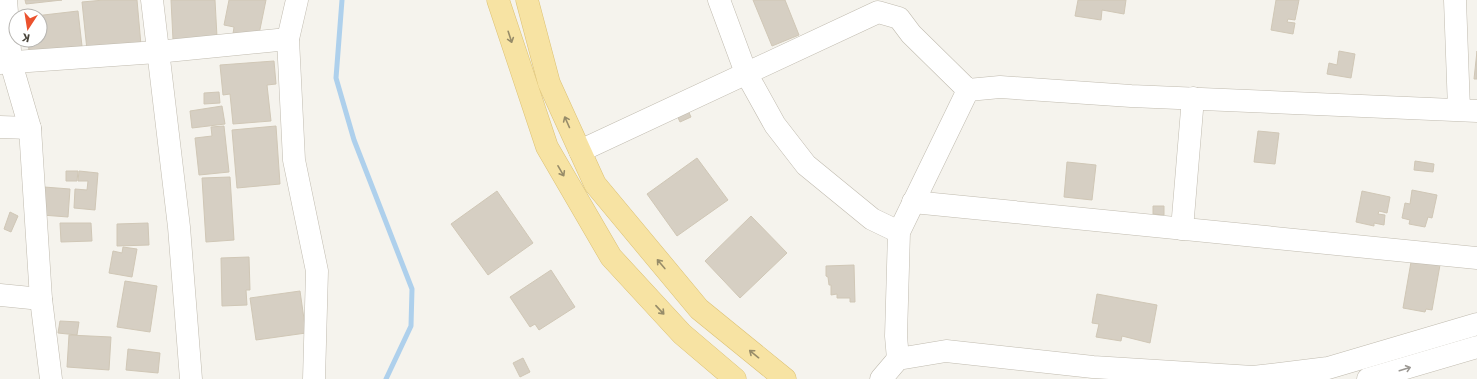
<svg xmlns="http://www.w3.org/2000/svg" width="1477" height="379" font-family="Commissioner,sans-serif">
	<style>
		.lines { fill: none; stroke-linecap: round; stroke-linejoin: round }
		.stream { stroke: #aed0ec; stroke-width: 5 }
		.building { fill: #d6cfc3; stroke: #d0c7b6 }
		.minor-casing { stroke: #c0bbaf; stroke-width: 23 }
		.major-casing { stroke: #dcc173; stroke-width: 23 }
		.minor { stroke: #fff; stroke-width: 22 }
		.major { stroke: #f7e3a3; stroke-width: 22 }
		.oneway { stroke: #978c69 }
		.oneway2 { stroke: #9b9893 }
	</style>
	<rect width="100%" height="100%" fill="#f5f3ed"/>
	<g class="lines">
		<!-- stream -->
		<path class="stream" d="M342 0 336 78 354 140 412 289 411 326 386 379"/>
	</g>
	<!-- building -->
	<g class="building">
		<path d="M25 0H62L26 4Z"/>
		<path d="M104 0H137L141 45 87 50 82 2Z"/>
		<path d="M171 0H215L217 37 173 40Z"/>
		<path d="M229 0H266L258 39 233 34 234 27 224 25Z"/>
		<path d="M753 0H785L799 35 772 46Z"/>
		<path d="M1078 0H1126L1124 14 1102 10 1101 20 1075 16Z"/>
		<path d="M1276 0H1299L1295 20 1288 19 1287 22 1295 23 1293 34 1271 30Z"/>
		<path d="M78 11 82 46 29 51 28 40H40V16H35Z"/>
		<path d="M1339 51 1355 54 1351 78 1327 74 1329 63 1337 65Z"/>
		<path d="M1477 51V79H1474Z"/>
		<path d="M274 61 276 84 267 85 271 121 233 124 230 94 223 95 220 65Z"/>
		<path d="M219 92 220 103 204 104V93Z"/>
		<path d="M222 106 225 124 192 128 190 111Z"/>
		<path d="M686 106 691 117 680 122 675 111Z"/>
		<path d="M224 126 229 172 199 175 195 138 212 136 211 127Z"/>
		<path d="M276 126 280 184 237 188 232 130Z"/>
		<path d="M1258 131 1279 133 1275 164 1254 162Z"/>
		<path d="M697 158 728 200 677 236 647 194Z"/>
		<path d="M1415 161 1434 164 1433 172 1414 170Z"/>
		<path d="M1067 162 1096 165 1092 200 1064 197Z"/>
		<path d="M66 171H78L77 181H66Z"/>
		<path d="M79 171 98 173 95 210 74 208 75 189 87 190 88 181H78Z"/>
		<path d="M230 177 234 240 206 242 202 178Z"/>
		<path d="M44 187 70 189 68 217 42 215Z"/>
		<path d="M1412 190 1437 195 1432 218 1428 217 1425 227 1409 224 1410 220 1402 218 1405 203 1410 204Z"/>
		<path d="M497 191 533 243 488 275 451 224Z"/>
		<path d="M1362 191 1390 197 1387 213 1379 211 1378 214 1385 215 1384 225 1374 223V226L1356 222Z"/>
		<path d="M1153 206H1164V215L1153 214Z"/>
		<path d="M10 212 18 216 11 232 4 229Z"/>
		<path d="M751 216 787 253 740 298 705 261Z"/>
		<path d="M60 223H91L92 241 61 242Z"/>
		<path d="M148 223 149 245 117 246V224Z"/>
		<path d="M123 247 137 249 132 277 109 273 113 251 122 253Z"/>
		<path d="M249 257 250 290H246L247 305 222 306 221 258Z"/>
		<path d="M1411 262 1440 265 1432 310 1426 309 1425 312 1403 308Z"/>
		<path d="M854 265 855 302H850V298H837V294L831 295V285H829L828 277 826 276V266Z"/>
		<path d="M551 270 575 307 539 330 535 324 530 327 510 297Z"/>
		<path d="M125 281 157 286 150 332 117 327Z"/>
		<path d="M300 291 306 333 256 340 250 298Z"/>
		<path d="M1097 294 1157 305 1150 343 1122 336 1121 341 1096 337 1099 324 1092 323Z"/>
		<path d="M60 321 79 322 77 335 58 333Z"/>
		<path d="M69 335 111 337 109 370 67 367Z"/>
		<path d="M128 349 160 353 158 373 126 370Z"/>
		<path d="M523 358 530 372 520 377 513 363Z"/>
	</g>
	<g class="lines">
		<!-- minor casing -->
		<g class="minor-casing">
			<g id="minor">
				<path d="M6 0 11 63 30 128 41 299 51 379"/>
				<path d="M152 0 179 227 191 379"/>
				<path d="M297 0 288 39 294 160 317 271 314 379"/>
				<path d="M719 0 746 73 775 125 806 165 872 219 899 232"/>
				<path d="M1455 0 1459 109"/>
				<path d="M0 63 157 52 288 39"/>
				<path d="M0 127 30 128"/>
				<path d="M580 151 878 12 899 18 911 34 968 90 1000 87 1131 96 1477 111"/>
				<path d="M913 202 1477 258"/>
				<path d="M1182 229 1193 98"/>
				<path d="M0 295 41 299"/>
				<path d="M898 359 896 336 899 232 968 90"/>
				<path d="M881 379 898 359 946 351 1093 367 1253 377 1328 368 1477 324"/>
				<path d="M1368 379 1477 347"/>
			</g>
		</g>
		<!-- major casing -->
		<g class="major-casing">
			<g id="major">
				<path d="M498 0 547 147 611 257 682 334 735 379"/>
				<path d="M527 0 549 83 595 184 699 309 785 379"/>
			</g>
		</g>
		<!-- minor -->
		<use href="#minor" class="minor"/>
		<!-- major -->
		<use href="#major" class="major"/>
	</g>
	<!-- one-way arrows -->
	<defs><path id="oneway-shaft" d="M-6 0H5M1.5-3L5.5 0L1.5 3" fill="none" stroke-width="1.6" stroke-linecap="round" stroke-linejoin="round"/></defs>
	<g class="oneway">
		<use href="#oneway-shaft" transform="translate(510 37) rotate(72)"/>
		<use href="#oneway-shaft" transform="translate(567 122) rotate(-114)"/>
		<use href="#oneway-shaft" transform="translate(561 171) rotate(60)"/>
		<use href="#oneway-shaft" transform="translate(661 264) rotate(-130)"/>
		<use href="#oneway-shaft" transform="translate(660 310) rotate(47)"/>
		<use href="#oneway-shaft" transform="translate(754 354) rotate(-141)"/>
	</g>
	<use class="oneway2" href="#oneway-shaft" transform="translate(1405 369) rotate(-17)"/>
	<!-- north arrow -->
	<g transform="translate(28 28) rotate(192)"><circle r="19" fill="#ffffff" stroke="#b6b4b0"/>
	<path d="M0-3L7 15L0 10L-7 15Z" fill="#eb522e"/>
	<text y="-6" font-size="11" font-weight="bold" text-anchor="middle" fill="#49443a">K</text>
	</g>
</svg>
